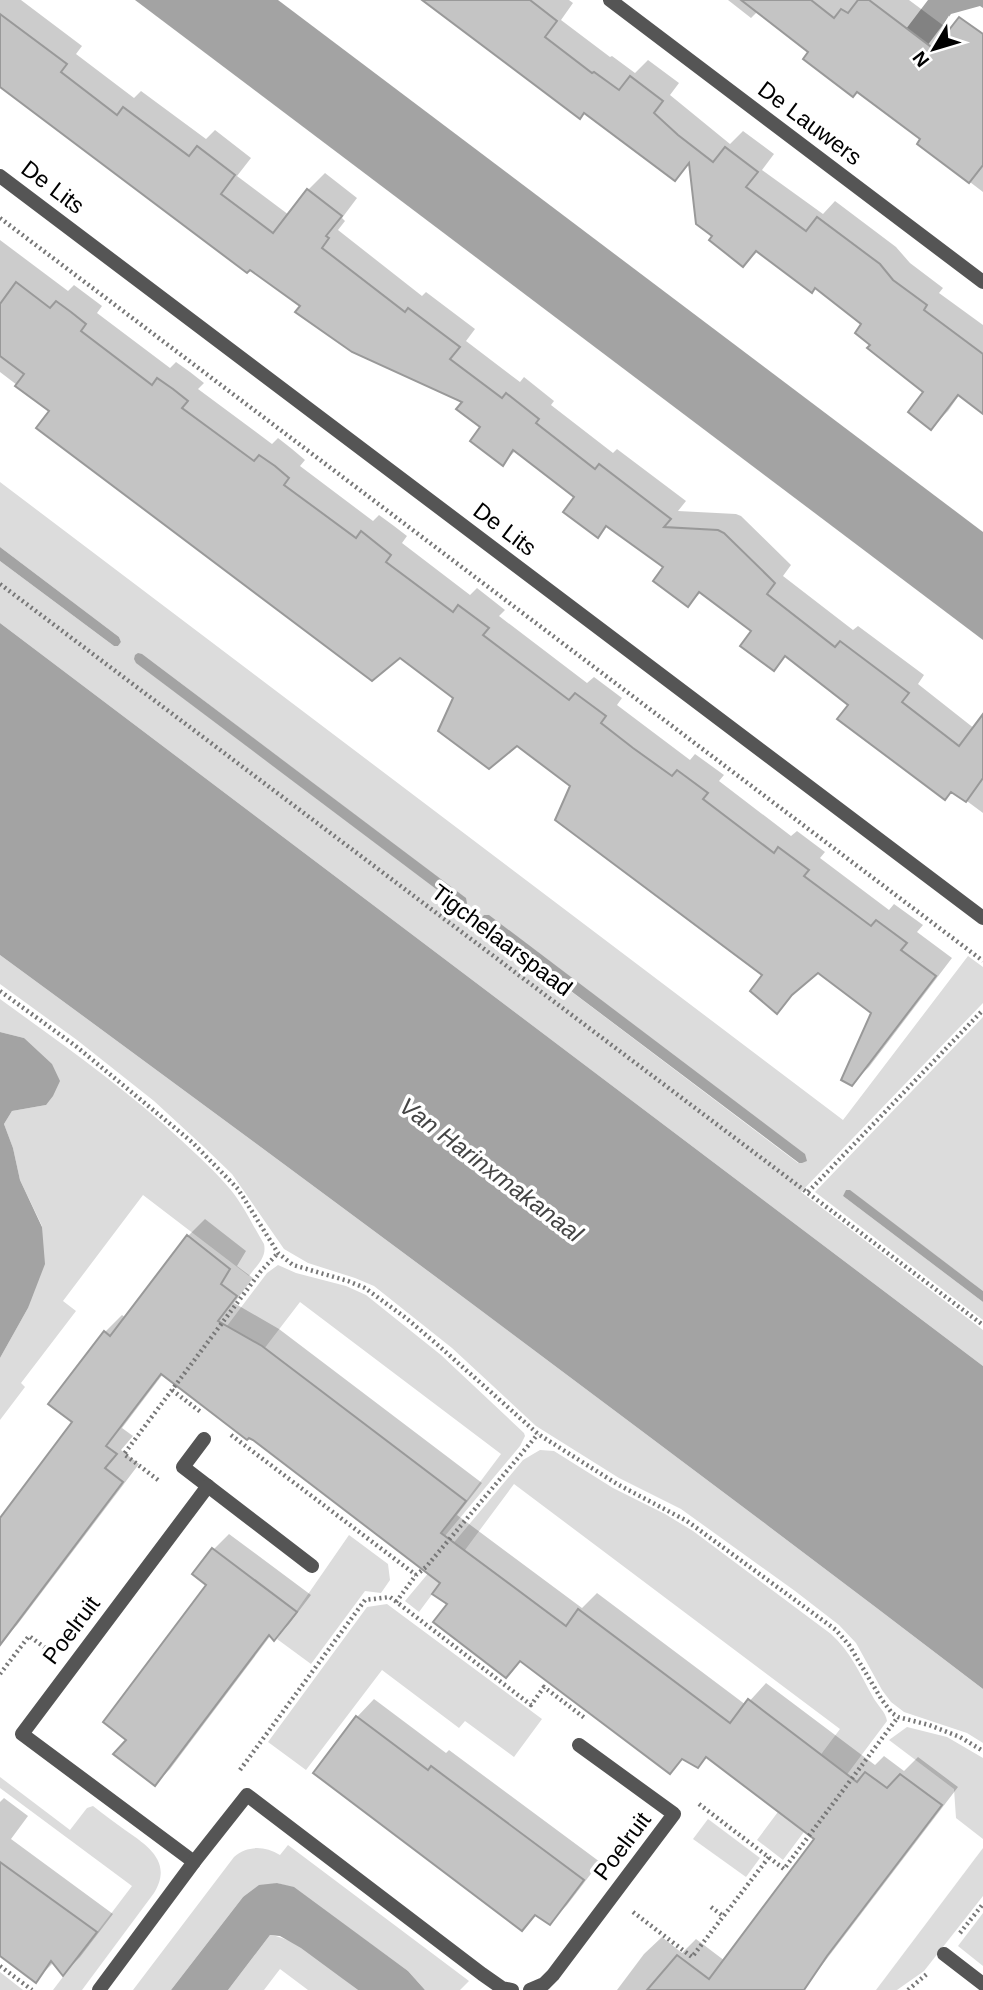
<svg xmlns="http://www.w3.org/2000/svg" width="983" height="1990" font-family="Helvetica,sans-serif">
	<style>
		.green { fill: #dcdcdc; fill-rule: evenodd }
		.water { fill: #a3a3a3 }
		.shadow { fill: #0003 }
		.building { fill: #c4c4c4; stroke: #999; stroke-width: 2 }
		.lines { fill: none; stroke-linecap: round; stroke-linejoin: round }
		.path { stroke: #777; stroke-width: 4.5; stroke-dasharray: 2 3.5; stroke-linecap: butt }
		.service { stroke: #555; stroke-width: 14 }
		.minor { stroke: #555; stroke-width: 14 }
		.labels { text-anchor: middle; stroke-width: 7; stroke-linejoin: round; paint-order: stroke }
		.street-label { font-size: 23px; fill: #000; stroke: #fff }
		.water-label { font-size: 24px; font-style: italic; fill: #444; stroke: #fff }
	</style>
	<rect width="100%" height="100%" fill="#fff"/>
	<!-- green -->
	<g class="green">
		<path d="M0 482 843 1120 968 956 983 967V1003L801 1192 983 1330V1366L0 623V561L114 646H118L121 642 119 637 0 547ZM142 654 465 898 467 903ZM481 917 802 1163H798L482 924Z"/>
		<path d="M0 955C330 1197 658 1441 983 1689V1743L967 1733 904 1712 891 1702 882 1690 856 1643 839 1625 795 1591 681 1509 619 1478 536 1426 452 1348 374 1286 355 1278 308 1263 284 1249 232 1174 204 1147 154 1101 77 1040 0 984Z"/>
		<path d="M0 999C62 1044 125 1088 181 1140 198 1156 216 1172 230 1189 244 1206 253 1226 264 1244 267 1257 257 1265 249 1276L143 1195 63 1301 76 1311 21 1383 25 1387 0 1420V1358L28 1308 42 1226 20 1180 13 1148 4 1124 12 1111 46 1105 24 1038 0 1032Z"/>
		<path d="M983 1017V1291L850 1191 843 1196 983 1302V1320L815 1192Z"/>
		<path d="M278 1265 296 1273 346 1286 366 1295 441 1355 524 1433 525 1436 520 1446 419 1567 417 1566 501 1454 300 1302 215 1413 181 1387 267 1273Z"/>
		<path d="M540 1450 554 1451 613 1488 665 1514 693 1531 831 1634C851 1652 860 1674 873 1697 877 1705 886 1712 887 1721L783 1860 757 1840 840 1729 514 1484 419 1612 405 1601 523 1460Z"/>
		<path d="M349 1535 388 1564 390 1580 381 1593 365 1591 311 1664 277 1639Z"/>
		<path d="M387 1604 542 1719 514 1757 465 1721 459 1728 382 1670 306 1770 268 1742 367 1607Z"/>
		<path d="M907 1727 947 1737 983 1758V1839L956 1818 954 1789 889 1740Z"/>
		<path d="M0 1777 70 1830 87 1808 93 1806C103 1814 114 1822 125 1830 148 1846 173 1862 154 1893L82 1990H53L132 1886 0 1788Z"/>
		<path d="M708 1819 760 1858 746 1877 693 1839Z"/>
		<path d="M288 1845 469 1981 460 1990H425L408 1971 294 1888 277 1883 243 1897 171 1990H133L234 1857C247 1845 265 1846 280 1855Z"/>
		<path d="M983 1848V1896L924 1971 897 1990H876Z"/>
		<path d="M983 1913V1966L958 1946Z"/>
		<path d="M270 1935C300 1939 334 1972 358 1990H308L280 1969 264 1990H228Z"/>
		<path d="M0 1972 23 1990H0Z"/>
	</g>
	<!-- water -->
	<g class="water">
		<path d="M135 0H278L983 532V640Z"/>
		<path d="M928 0H983V8L980 6 951 14 906 74 884 58Z"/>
		<path d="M0 547 119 637 121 642 118 646H114L0 561Z"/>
		<path d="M0 623 983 1366V1689C658 1441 330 1197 0 955Z"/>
		<path d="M138 653 142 654 466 898 467 903 465 907H460L136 663 134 659 135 655Z"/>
		<path d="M484 915H489L805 1154 807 1161 802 1163H799L482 924 480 920Z"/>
		<path d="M0 1032 24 1038 52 1064 60 1081 53 1096 46 1105 12 1111 4 1124 13 1148 20 1180 42 1227 45 1264 28 1308 0 1358Z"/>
		<path d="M846 1190H850L983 1291V1302L843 1196Z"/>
		<path d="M277 1883 294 1887 408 1971 425 1990H358L301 1948 280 1936 270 1935 228 1990H171L243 1897 259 1885Z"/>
	</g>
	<!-- shadow -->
	<g class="shadow">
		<path d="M0 0H21L82 46 76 54 134 98 141 91 206 139 215 130 251 158 237 176 289 215 308 190 325 173 357 198 342 218 345 221 338 230 422 296 426 292 475 329 466 341 520 382 524 377 554 401 551 405 613 453 617 449 686 501 678 511 736 514 741 516 791 565 783 576 853 630 858 626 924 675 918 684 975 729 983 721V813L952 790 851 704 787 655 773 669 754 630 702 591 688 605 665 567 608 525 597 536 576 497 516 450 503 464 483 426 464 401 302 305 0 77Z"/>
		<path d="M423 0H569L573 3 561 20 610 57 612 56 635 73 648 60 679 83 670 95 730 144 743 131 774 154 762 170 823 214 835 201 896 247 910 263 943 288 939 293 983 325V412L960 394 948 411 931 428 925 392 873 344 864 323 816 287 758 251 743 265 715 236 690 163 675 179 585 111Z"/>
		<path d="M728 0H909L983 55V192L919 143 922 139 758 11 751 18Z"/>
		<path d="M0 240 68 291 74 285 102 306 97 313 170 368 176 362 190 372 204 383 198 389 272 444 278 438 292 449 305 460 300 466 373 521 379 515 394 526 407 536 402 543 470 595 477 588 505 610 499 616 587 683 594 677 622 698 617 705 690 760 695 754 724 775 719 781 791 836 797 831 825 852 820 858 889 910 894 904 923 925 917 932 952 958 869 1067 851 1084 873 1013 817 971 803 984 777 1012 764 975 572 786 400 656 51 411 0 372Z"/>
		<path d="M205 1219 246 1251 237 1266 253 1278 234 1303 279 1329 482 1483 457 1515 582 1608 597 1593 746 1705 766 1683 875 1765 884 1756 904 1771 918 1757 958 1787 803 1990H617L644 1954 662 1937 682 1953 696 1939 725 1961 817 1839 707 1756 684 1758 670 1772 521 1660 506 1676 450 1604 442 1583 254 1438 163 1374 122 1428 133 1436 121 1450 139 1464 17 1625 0 1642V1520L74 1422 105 1332 122 1315 126 1318 188 1236Z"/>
		<path d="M229 1534 311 1595 289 1624 274 1639 271 1635 170 1769 155 1784 128 1740 208 1584 195 1574 214 1549Z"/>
		<path d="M374 1699 446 1753 449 1750 600 1862 567 1905 550 1922 537 1914 522 1929 315 1772 357 1717Z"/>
		<path d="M4 1798 28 1816 11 1839 113 1914 80 1957 63 1974 54 1962 35 1981 0 1954V1802Z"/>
	</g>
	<!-- building -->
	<g class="building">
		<path d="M422 0H530L557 21 545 37 592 73 594 72 619 90 630 76 663 101 654 113 678 135 713 162 725 147 758 172 746 187 806 231 817 217 880 264 893 280 927 305 924 310 983 354V414L958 395 931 430 908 412 923 392 867 348 870 345 855 333 861 324 815 288 812 293 756 251 743 267 709 240 712 236 696 224 689 163 675 181 584 113 580 119Z"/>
		<path d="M741 0H811L834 18 841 9 848 13 858 0H869L934 49 959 17 983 34V165L969 183 917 144 920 139 857 92 853 97 803 59 808 52Z"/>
		<path d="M0 14 67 64 61 72 117 115 123 107 189 156 197 146 235 175 221 194 273 233 307 189 342 216 326 236 329 238 322 248 405 312 408 308 460 347 450 359 502 398 506 393 539 419 536 423 595 469 599 464 671 519 664 527 718 530 724 533 775 583 767 594 835 647 840 641 909 693 902 702 959 746 983 714V778L966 802 951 792 945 800 837 719 848 705 785 656 774 671 740 646 751 631 699 592 688 607 653 581 663 567 606 526 598 538 563 512 574 497 513 450 503 466 470 441 480 427 456 409 462 402 352 352 295 312 300 306 250 270 247 273 0 87Z"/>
		<path d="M16 282 50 308 56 301 71 312 86 324 81 331 152 385 157 378 173 389 188 401 182 408 254 461 259 455 275 466 289 478 284 485 356 538 361 531 391 555 386 562 453 612 458 605 489 628 483 635 569 700 575 693 606 716 601 723 633 748 672 776 677 770 708 793 703 799 774 853 778 847 809 870 804 876 871 926 876 920 907 943 901 950 936 976 852 1086 841 1080 871 1013 818 973 792 995 777 1014 750 991 762 975 555 820 570 786 517 746 489 769 438 731 453 698 400 658 372 681 36 428 49 411 15 386 24 374 0 356V304Z"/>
		<path d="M187 1235 230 1269 221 1284 237 1296 218 1321 262 1346 466 1501 441 1533 566 1626 578 1609 730 1723 748 1699 857 1782 865 1772 887 1788 900 1774 942 1805 827 1956 804 1990H647L677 1955 709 1979 814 1839 706 1757 698 1768 682 1759 670 1774 520 1661 506 1678 433 1622 447 1604 432 1594 440 1583 253 1440 249 1438 247 1440 161 1374 106 1446 117 1454 105 1468 123 1482 0 1645V1518L72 1422 48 1404 104 1331 110 1336Z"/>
		<path d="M212 1548 297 1612 274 1641 269 1635 155 1786 113 1754 126 1740 103 1722 206 1585 192 1574Z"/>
		<path d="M356 1716 428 1770 431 1766 584 1880 550 1925 535 1915 522 1931 313 1773Z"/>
		<path d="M0 1862 97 1932 63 1976 51 1961 36 1983 0 1956Z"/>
	</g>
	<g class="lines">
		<!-- path -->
		<g class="path">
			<path d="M0 218 983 961"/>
			<path d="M0 584 983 1325"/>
			<path d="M0 991 77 1047 193 1143 238 1189 278 1253 293 1265 348 1281 365 1288 406 1318 439 1346 538 1434 617 1484 687 1521 836 1630 849 1645 882 1700 892 1713 898 1717 929 1725 960 1737 983 1751"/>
			<path d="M808 1192 983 1010"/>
			<path d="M172 1390 202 1413"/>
			<path d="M231 1435 416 1575"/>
			<path d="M158 1480 124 1454 261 1271 278 1253"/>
			<path d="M396 1602 416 1575 426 1567 538 1434"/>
			<path d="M0 1674 29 1636 51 1652"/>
			<path d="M240 1770 365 1600 390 1597 531 1705 544 1687 586 1719"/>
			<path d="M699 1804 784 1869 898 1717"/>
			<path d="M711 1907 723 1916"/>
			<path d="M633 1912 692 1957 769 1857"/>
			<path d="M960 1933 983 1904"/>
			<path d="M0 1966 32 1990"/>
			<path d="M908 1990 928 1973"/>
		</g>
		<!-- service -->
		<g class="service">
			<path d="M204 1439 183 1467 312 1566"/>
			<path d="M944 1954 983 1984"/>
		</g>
		<!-- minor -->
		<g class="minor">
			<path d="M610 0 983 282"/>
			<path d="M0 176 983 918"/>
			<path d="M194 1862 22 1734 208 1486"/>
			<path d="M99 1990 194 1862 247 1795 482 1974 502 1988 512 1990"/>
			<path d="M530 1990 544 1984 553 1975 674 1814 579 1745"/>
		</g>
	</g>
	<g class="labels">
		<!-- street labels -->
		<g class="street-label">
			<text transform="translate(810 123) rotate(37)" y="8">De Lauwers</text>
			<text transform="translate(53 187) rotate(37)" y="8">De Lits</text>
			<text transform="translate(505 529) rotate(37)" y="8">De Lits</text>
			<text transform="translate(502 940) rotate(37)" y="8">Tigchelaarspaad</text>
			<text transform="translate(71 1630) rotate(-53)" y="8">Poelruit</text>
			<text transform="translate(622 1846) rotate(-53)" y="8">Poelruit</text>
		</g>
		<!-- water labels -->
		<g class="water-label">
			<text transform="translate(491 1170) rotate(37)" y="8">Van Harinxmakanaal</text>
		</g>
	</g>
	<!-- north arrow -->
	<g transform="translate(934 49) rotate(232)" stroke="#ffffff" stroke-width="5" paint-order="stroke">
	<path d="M0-5L12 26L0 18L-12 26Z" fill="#000000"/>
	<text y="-10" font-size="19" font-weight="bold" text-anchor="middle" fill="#000000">N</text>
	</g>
</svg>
